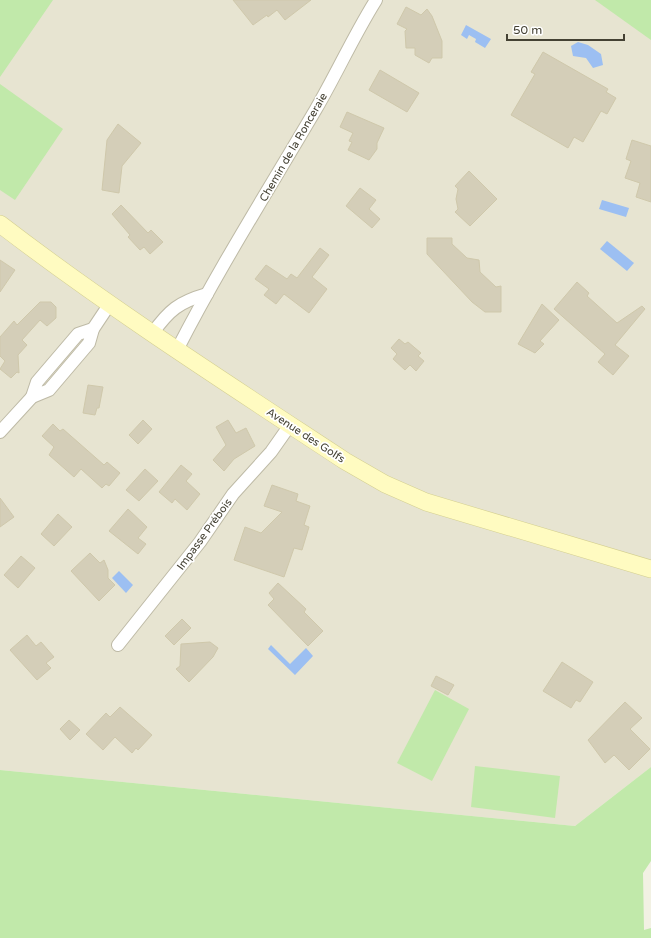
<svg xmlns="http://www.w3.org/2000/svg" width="651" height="938" font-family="'Varela Round',sans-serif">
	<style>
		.residential { fill: #e7e4d1 }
		.green { fill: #c1e9aa }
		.water { fill: #9cbff2 }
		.building { fill: #d4ceb8; stroke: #cfc8ab }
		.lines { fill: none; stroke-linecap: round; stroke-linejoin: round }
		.minor-casing { stroke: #bebaa6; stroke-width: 14 }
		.secondary-casing { stroke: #d4cf91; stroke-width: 18 }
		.minor { stroke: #fff; stroke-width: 12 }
		.secondary { stroke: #fffbc1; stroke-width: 17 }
		.labels { text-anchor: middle; stroke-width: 3.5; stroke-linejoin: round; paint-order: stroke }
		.street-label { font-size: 11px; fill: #444133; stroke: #fff }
	</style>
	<rect width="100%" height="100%" fill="#f2f1e3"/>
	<!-- residential -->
	<path class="residential" d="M0 0H651V767L575 826 0 770Z"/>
	<!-- green -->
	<g class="green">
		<path d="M0 0H53L0 77Z"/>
		<path d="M595 0H651V40Z"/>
		<path d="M0 84 63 129 15 200 0 190Z"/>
		<path d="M435 690 469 709 432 781 397 763Z"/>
		<path d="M475 766 560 776 555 818 471 807Z"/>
		<path d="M651 767V861L643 873 644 930 651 928V938H0V770L575 826Z"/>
	</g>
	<!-- water -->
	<g class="water">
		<path d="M466 25 491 39 485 48 475 42 476 39 469 35 467 39 461 35Z"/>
		<path d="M578 42 588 45 601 54 603 65 593 68 586 58 573 56 571 46Z"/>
		<path d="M602 200 629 208 626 217 599 209Z"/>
		<path d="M607 241 634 263 627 271 600 249Z"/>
		<path d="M119 571 133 585 126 593 112 578Z"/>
		<path d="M271 645 290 664 306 648 313 656 295 675 268 649Z"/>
	</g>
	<!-- building -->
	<g class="building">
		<path d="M233 0H311L285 20 277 10 268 17 267 15 253 25Z"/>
		<path d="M406 7 421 15 427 9 432 16 442 41V58H432L429 63 415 55V48H406L405 31 407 29 397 24Z"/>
		<path d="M543 52 608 89 606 92 616 98 607 114 601 111 583 142 574 137 568 148 511 115 535 74 531 72Z"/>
		<path d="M380 70 419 93 407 112 369 90Z"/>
		<path d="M347 112 384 128 377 143V149L369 160 348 150 352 142 349 141 353 133 340 127Z"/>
		<path d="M118 124 141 143 122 166 119 193 102 190 107 140Z"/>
		<path d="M632 140 651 146V202L636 197 640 183 625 178 631 161 626 159Z"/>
		<path d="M469 171 497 199 470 226 455 212 458 209 456 199 458 189 455 186Z"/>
		<path d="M360 188 376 200 369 209 380 219 372 228 346 206Z"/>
		<path d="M121 205 148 233 151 230 163 242 150 254 144 247 140 250 128 237 130 235 112 214Z"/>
		<path d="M427 238H452V244L467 258 479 260 480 272 496 287 501 286V312H485L472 302 427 254Z"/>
		<path d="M320 248 329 255 312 277 327 289 309 313 284 294 276 304 264 295 269 289 255 279 266 265 287 279 291 274 297 278Z"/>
		<path d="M0 260 15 270 0 292Z"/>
		<path d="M577 282 589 293 587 296 617 323 642 306 645 309 615 345 629 356 613 375 598 362 605 354 554 309Z"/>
		<path d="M40 302H51L56 307V318L47 326 40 320 22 340 27 345 18 355 19 373 17 372 11 378 0 369 5 361 0 356V337L14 321 17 325Z"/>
		<path d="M542 304 559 320 540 341 544 344 535 353 518 344Z"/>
		<path d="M399 339 405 344 408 342 421 353 418 356 424 361 416 371 410 365 405 370 393 359 397 354 391 348Z"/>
		<path d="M88 385 103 387 99 408H97L95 415 83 413Z"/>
		<path d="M143 420 152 429 138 444 129 435Z"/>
		<path d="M228 420 236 433 246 428 255 446 234 459 224 471 213 460 226 445 216 427Z"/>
		<path d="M53 424 60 431 63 429 104 465 107 462 120 473 109 486 106 484 102 488 81 469 74 477 49 455 54 447 42 436Z"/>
		<path d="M181 465 192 474 186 481 200 494 187 510 175 499 172 503 159 492Z"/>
		<path d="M145 469 158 481 139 501 126 490Z"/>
		<path d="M272 485 298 494 296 501 310 506 304 525 309 527 302 550 294 548 284 577 234 560 245 527 261 533 282 512 264 506Z"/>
		<path d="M0 498 14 517 0 527Z"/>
		<path d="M128 509 147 527 138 538 146 544 138 554 109 531Z"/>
		<path d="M58 514 72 527 54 546 41 534Z"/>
		<path d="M90 553 100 563 104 560 108 570V578L115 585 99 601 71 571Z"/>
		<path d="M21 556 35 568 18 588 4 575Z"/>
		<path d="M278 583 306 609 304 612 323 631 308 646 268 605 274 599 269 593Z"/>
		<path d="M182 619 191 628 174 645 165 636Z"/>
		<path d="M27 635 36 646 41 642 54 657 46 663 51 668 37 680 10 650Z"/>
		<path d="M210 642 218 648 213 657 189 682 176 669 180 666 181 644Z"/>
		<path d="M562 662 593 682 580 702 576 700 571 708 543 691Z"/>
		<path d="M436 676 454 685 448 695 431 686Z"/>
		<path d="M625 702 642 718 630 729 650 749 629 770 614 755 605 763 588 740Z"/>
		<path d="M120 707 152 735 138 750 136 748 132 753 115 737 103 750 86 734 106 713 110 717Z"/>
		<path d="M69 720 80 730 70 740 60 729Z"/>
	</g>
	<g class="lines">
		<!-- minor casing -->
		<g class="minor-casing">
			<g id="minor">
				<path d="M152 334C169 310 179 302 207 294"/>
				<path d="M177 350C219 268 269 189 316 109 337 73 354 35 376 0"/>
				<path d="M32 397 37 382 78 334 93 329"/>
				<path d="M0 432 32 397 49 390 89 343 93 329 109 305"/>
				<path d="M118 645 200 542 233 494 271 452 290 425"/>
			</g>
		</g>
		<!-- secondary casing -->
		<g class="secondary-casing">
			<path id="secondary" d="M0 224C111 309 228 384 345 461L385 484 426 502 651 569"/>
		</g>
		<!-- minor -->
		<use href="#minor" class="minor"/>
		<!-- secondary -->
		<use href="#secondary" class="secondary"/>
	</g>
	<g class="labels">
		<!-- street labels -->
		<g class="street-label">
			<text transform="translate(293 147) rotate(-60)" y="4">Chemin de la Ronceraie</text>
			<text transform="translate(306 435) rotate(33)" y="4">Avenue des Golfs</text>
			<text transform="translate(204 534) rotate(-54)" y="4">Impasse Prébois</text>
		</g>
	</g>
	<!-- scale -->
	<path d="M507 34v6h117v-6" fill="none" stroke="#444133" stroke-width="2"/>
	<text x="513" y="34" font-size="12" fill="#444133" stroke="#ffffff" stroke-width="3" paint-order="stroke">50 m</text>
</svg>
